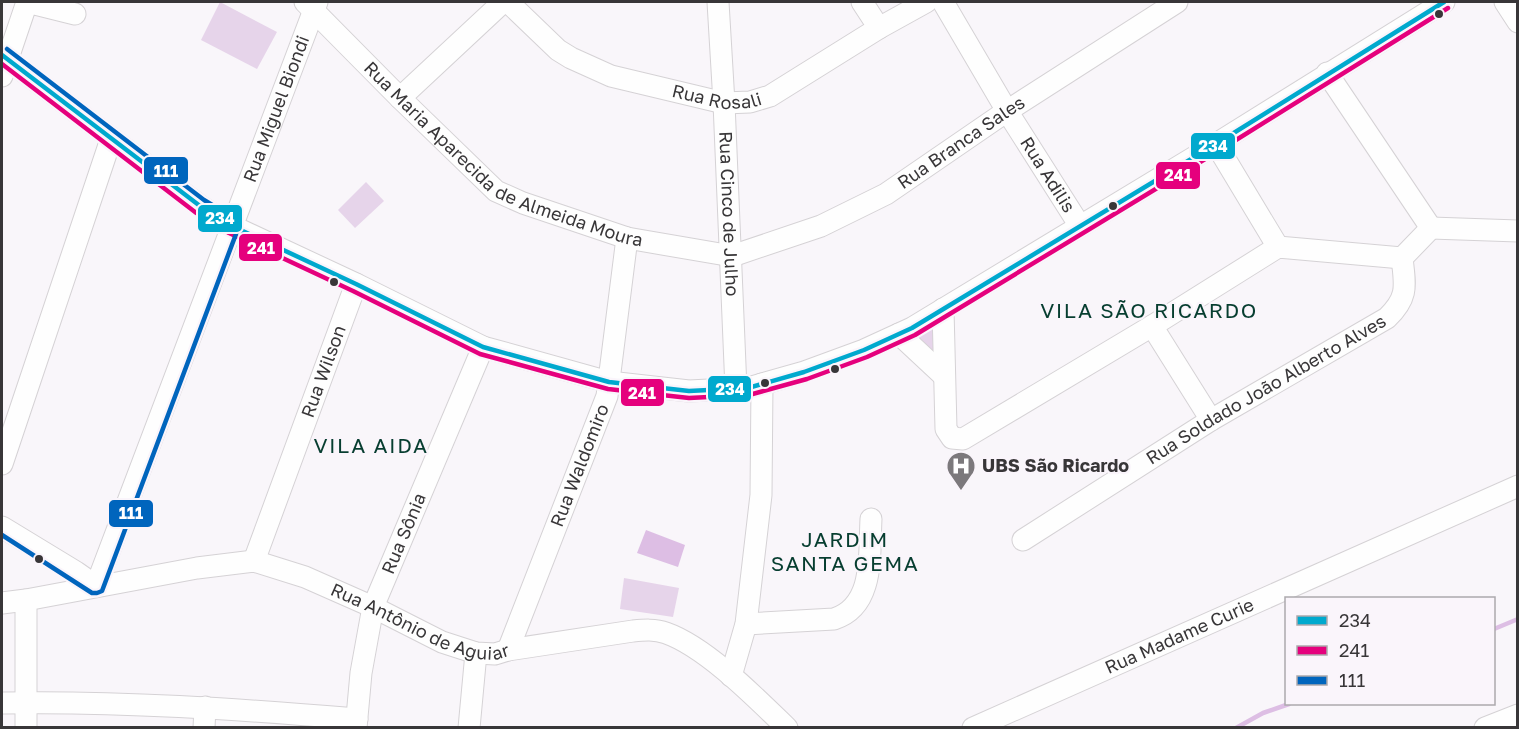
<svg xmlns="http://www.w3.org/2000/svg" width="1519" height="729" font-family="'Golos Text',sans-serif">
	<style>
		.green { fill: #e6d4ea }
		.water { fill: #ddbee4 }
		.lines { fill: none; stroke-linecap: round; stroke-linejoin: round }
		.stream { stroke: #ddbee4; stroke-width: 4.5 }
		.minor-casing { stroke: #d5d2d5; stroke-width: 23 }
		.minor { stroke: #fefefe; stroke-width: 21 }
		.bus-1-casing { stroke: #faf5fb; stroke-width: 9 }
		.bus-2-casing { stroke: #faf5fb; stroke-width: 9 }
		.bus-3-casing { stroke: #faf5fb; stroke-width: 9 }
		.bus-1 { stroke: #00a9ce; stroke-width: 4.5 }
		.bus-2 { stroke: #e5007d; stroke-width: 4.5 }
		.bus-3 { stroke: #0065bd; stroke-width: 4.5 }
		.bus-dot { fill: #383638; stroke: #faf5fb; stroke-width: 2 }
		.labels { text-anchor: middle; stroke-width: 4.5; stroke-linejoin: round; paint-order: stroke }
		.street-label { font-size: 18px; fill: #383638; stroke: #faf5fb }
		.poi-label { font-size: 18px; font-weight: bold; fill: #383638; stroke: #faf5fb; text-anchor: start }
		.quarter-label { font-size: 21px; letter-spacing: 1.5px; fill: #073e30; stroke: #faf5fb }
		.line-badge { stroke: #faf5fb; stroke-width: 2 }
		.badge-label { font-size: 16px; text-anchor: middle; font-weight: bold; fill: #fff }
	</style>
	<rect width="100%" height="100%" fill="#f9f6fa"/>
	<!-- green -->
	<g class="green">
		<path d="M220 2 277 32 257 69 201 40Z"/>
		<path d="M366 182 384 201 355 228 338 210Z"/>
		<path d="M939 323V365L915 339Z"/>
		<path d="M624 578 679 588 673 617 620 609Z"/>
	</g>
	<!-- water -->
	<path class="water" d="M646 530 685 545 678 567 637 553Z"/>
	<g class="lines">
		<!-- stream -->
		<g class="stream">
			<path d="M1494 629 1518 619"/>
			<path d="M1236 728 1263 713 1289 704"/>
		</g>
		<!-- minor casing -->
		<g class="minor-casing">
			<g id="minor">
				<path id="s1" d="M305 2 400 98 496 191 523 203 627 238 732 256 821 226 886 194 1007 111 1177 2"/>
				<path id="s2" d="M508 2 558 50 571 58 611 76 724 103 750 102 770 96 879 28 926 2"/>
				<path id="s3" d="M718 2 724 103 736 389"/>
				<path d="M862 2 879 28"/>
				<path id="s4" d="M943 2 1007 111 1080 226"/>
				<path d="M1505 2 1518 22"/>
				<path d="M2 55 200 206 232 226 356 284 483 347 609 382 689 391 748 388 804 372 864 350 912 328 1216 144 1444 2"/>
				<path d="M1327 73 1431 228"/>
				<path d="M2 76 27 2 75 14"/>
				<path d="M400 98 503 2"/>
				<path d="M1216 144 1278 247"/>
				<path d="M1431 228 1518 231"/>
				<path d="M943 309 946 429 952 438 963 439 1152 326 1278 247 1402 258"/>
				<path d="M1152 326 1211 420"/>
				<path d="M899 334 944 376"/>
				<path d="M2 464 111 139"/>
				<path id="s5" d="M2 527 76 572 96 586 317 2"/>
				<path id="s6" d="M1023 540 1211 420 1387 318C1409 297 1405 285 1402 258L1431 228"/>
				<path id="s7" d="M254 561 356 284"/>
				<path d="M26 600V728"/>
				<path id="s8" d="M2 603 26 600 197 568 254 561 305 577 373 607 442 642 476 653 495 654 508 650 633 631C644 630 655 629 666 633 706 647 756 698 787 728"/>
				<path d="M746 624 834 619C875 606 869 554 871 519"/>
				<path id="s9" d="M508 650 607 396 627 238"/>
				<path d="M731 676 746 624 761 495 762 384"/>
				<path d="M2 703C120 701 238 709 357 719"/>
				<path d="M204 728 205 707"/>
				<path id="s10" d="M356 728 361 673 373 607 483 347"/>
				<path d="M469 728 476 653"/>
				<path id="s11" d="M973 728 1518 486"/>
				<path d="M1485 728 1518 715"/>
			</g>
		</g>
		<!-- minor -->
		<use href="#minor" class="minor"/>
		<!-- bus-1 casing -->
		<g class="bus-1-casing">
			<path id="bus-1" d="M2 55 200 206 232 226 356 284 483 347 609 382 689 391 748 388 804 372 864 350 912 328 1216 144 1444 2"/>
		</g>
		<!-- bus-2 casing -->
		<g class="bus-2-casing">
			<path id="bus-2" d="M2 64 195 212 229 233 353 291 480 354 608 389 689 398 749 395 807 379 867 357 915 335 1220 150 1448 8"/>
		</g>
		<!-- bus-3 casing -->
		<g class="bus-3-casing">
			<path id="bus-3" d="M2 535 92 593H97L102 591 239 226 237 220 204 200 7 49"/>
		</g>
		<!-- bus-1 -->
		<use href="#bus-1" class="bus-1"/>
		<!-- bus-2 -->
		<use href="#bus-2" class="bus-2"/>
		<!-- bus-3 -->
		<use href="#bus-3" class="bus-3"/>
	</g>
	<!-- icons -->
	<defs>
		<g id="hospital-pin" transform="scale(1.5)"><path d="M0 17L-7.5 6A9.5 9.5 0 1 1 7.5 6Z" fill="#7c797c" stroke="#faf5fb"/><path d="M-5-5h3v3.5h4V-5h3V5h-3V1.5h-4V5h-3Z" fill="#fff"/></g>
	</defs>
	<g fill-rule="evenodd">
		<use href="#hospital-pin" x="961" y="466"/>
	</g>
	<!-- markers -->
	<g class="bus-dot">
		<circle cx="1439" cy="14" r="5"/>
		<circle cx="1113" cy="206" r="5"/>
		<circle cx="334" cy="282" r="5"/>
		<circle cx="835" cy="369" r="5"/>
		<circle cx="765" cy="383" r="5"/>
		<circle cx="39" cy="559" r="5"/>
	</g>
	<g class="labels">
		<!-- street labels -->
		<g class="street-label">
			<text dy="6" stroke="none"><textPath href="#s2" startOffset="237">Rua Rosali</textPath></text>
			<text dy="6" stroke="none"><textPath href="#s5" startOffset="621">Rua Miguel Biondi</textPath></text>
			<text dy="6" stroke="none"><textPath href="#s1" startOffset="772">Rua Branca Sales</textPath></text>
			<text dy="6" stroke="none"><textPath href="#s1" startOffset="256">Rua Maria Aparecida de Almeida Moura</textPath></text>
			<text dy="6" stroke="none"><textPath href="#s4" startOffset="202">Rua Adilis</textPath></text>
			<text dy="6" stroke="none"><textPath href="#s3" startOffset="212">Rua Cinco de Julho</textPath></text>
			<text dy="6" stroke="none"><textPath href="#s7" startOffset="202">Rua Wilson</textPath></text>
			<text dy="6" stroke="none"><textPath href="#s6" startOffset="286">Rua Soldado João Alberto Alves</textPath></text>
			<text dy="6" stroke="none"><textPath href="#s9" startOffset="198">Rua Waldomiro</textPath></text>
			<text dy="6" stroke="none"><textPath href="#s10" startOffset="202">Rua Sônia</textPath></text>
			<text dy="6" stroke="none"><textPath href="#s8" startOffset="434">Rua Antônio de Aguiar</textPath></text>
			<text dy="6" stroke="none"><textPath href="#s11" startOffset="226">Rua Madame Curie</textPath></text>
		</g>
		<!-- poi labels -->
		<g class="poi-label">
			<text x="982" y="472">UBS São Ricardo</text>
		</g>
		<!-- quarter labels -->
		<g class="quarter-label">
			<text x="1149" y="318">VILA SÃO RICARDO</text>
			<text x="371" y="453">VILA AIDA</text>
			<text x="845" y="547">JARDIM<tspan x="845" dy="24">SANTA GEMA</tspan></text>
		</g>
	</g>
	<g class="line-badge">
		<rect x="1190" y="132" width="46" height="28" rx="6" fill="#00a9ce"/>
		<rect x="143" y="156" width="46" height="29" rx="6" fill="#0065bd"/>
		<rect x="1155" y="161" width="46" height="29" rx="6" fill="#e5007d"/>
		<rect x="197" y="204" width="46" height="29" rx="6" fill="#00a9ce"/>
		<rect x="238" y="233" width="45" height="29" rx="6" fill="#e5007d"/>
		<rect x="707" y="375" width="45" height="28" rx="6" fill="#00a9ce"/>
		<rect x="620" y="378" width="45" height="29" rx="6" fill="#e5007d"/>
		<rect x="108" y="499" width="46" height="29" rx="6" fill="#0065bd"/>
	</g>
	<g class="badge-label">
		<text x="1213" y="152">234</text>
		<text x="166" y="177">111</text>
		<text x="1178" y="181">241</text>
		<text x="220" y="224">234</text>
		<text x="261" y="254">241</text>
		<text x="730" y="395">234</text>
		<text x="642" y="399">241</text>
		<text x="131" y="519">111</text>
	</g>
	<!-- border -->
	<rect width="1519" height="729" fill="none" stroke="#383638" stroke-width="6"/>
	<!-- legend -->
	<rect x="1285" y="597" width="210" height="108" fill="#faf5fb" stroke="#aca9ad" stroke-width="1.5"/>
	<rect x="1297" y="616" width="30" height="9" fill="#00a9ce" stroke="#aca9ad" stroke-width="1.5"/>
	<text x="1339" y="627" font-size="18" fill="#383638">234</text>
	<rect x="1297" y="646" width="30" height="9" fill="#e5007d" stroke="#aca9ad" stroke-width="1.5"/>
	<text x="1339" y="657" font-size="18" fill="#383638">241</text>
	<rect x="1297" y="676" width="30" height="9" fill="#0065bd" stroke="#aca9ad" stroke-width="1.5"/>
	<text x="1339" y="687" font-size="18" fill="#383638">111</text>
</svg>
